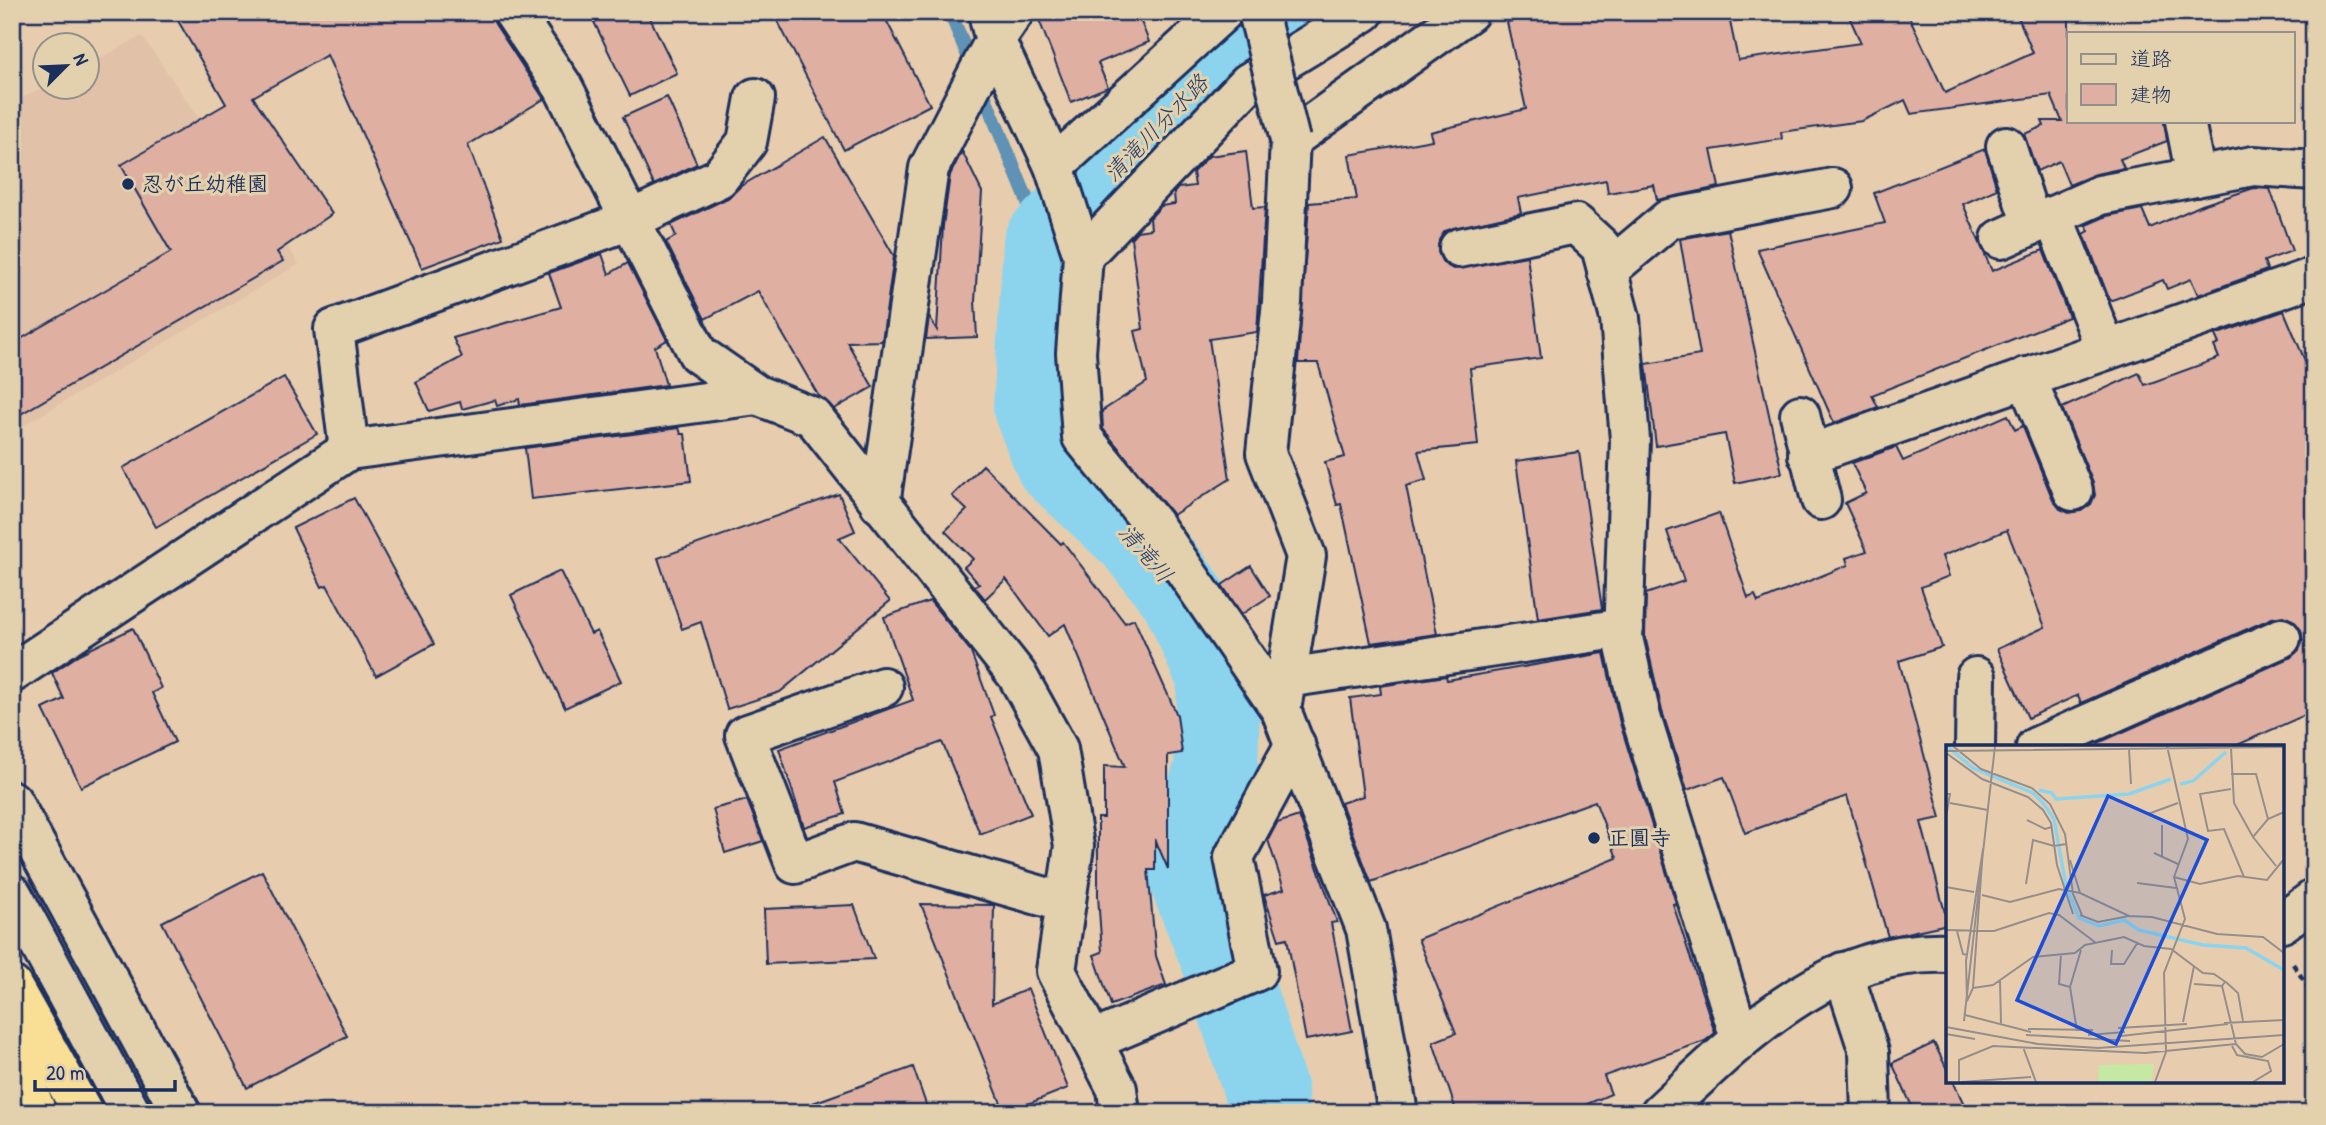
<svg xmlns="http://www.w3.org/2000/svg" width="2326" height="1125" font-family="'Patrick Hand','Klee One',sans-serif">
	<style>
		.built { fill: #e1c1a8 }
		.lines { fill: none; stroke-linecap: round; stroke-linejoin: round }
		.stream { stroke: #5f92b4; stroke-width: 14 }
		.river { stroke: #8cd4ed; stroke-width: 84 }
		.building { fill: #dfb0a1; stroke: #1b2f5e; stroke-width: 2 }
		.minor-casing { stroke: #1b2f5e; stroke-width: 44 }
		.highway-casing { stroke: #1b2f5e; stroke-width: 44 }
		.path { stroke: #1b2f5e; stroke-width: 4.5; stroke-dasharray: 7 5; stroke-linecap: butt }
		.minor { stroke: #e3d1ae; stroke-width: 38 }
		.highway { stroke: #f9df96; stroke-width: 38 }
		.minor-bridge-casing { stroke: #1b2f5e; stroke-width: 44; stroke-linecap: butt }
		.minor-bridge { stroke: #e3d1ae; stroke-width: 38 }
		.poi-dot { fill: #1b2f5e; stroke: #e3d1ae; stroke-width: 2.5 }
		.labels { text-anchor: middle; stroke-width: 6; stroke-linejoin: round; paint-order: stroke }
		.poi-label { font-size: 21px; font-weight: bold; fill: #1b2f5e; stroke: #e3d1ae; text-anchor: start }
		.water-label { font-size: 23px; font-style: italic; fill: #26406c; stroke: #e3d1ae }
		.inset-river { fill: none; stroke: #8cd4ed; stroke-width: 3.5 }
		.inset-road { fill: none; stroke: #958e8d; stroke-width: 2 }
		.view { fill: #1d4ed8; fill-opacity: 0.15; stroke: #1d4ed8; stroke-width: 3.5 }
		.inset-edge { fill: none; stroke: #1b2f5e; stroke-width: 3.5 }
	</style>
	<rect width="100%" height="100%" fill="#e7cdad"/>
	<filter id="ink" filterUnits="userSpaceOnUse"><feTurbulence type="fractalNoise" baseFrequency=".0143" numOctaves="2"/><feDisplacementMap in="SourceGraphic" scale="14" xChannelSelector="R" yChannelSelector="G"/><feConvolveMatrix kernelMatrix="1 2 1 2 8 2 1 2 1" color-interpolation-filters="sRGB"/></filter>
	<g filter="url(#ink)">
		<!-- built -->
		<path class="built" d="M142 36 299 264 12 432V104L45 86 88 88V64Z"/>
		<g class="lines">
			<!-- stream -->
			<path class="stream" d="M950 12 1045 243"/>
			<!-- river -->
			<path class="river" d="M1267 12 1045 243 1035 408 1057 463 1135 536 1183 596 1219 678 1216 770 1185 864 1228 972 1266 1092 1267 1113"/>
		</g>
		<!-- building -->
		<g class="building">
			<path d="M173 12H490L495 24 544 99 468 145 503 238 422 268 327 55 253 97 332 214 277 252 283 261 12 419V344L171 252 121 165 226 104Z"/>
			<path d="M614 12H647L677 73 630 96 594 22Z"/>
			<path d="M773 12H882L930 105 844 150Z"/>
			<path d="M1036 12H1137L1149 42 1098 63 1108 87 1071 102Z"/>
			<path d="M1553 12H1728L1738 60 1861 43 1847 12H1907L1945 93 2033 53 2016 12H2069V121H2164L2167 141 2120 159 2124 168 2096 174 2069 185 2059 161 2037 171 2024 134 2044 126 2042 121H2062L2051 95 1911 114 1905 100 1862 121 1781 132 1782 139 1711 150 1719 187 1657 200 1654 185 1608 193 1606 180 1518 198 1521 213 1445 231 1439 240 1438 252 1443 263 1453 269 1527 256 1541 358 1470 368 1478 445 1418 451 1426 480 1406 486 1437 634 1371 643 1341 504 1337 505 1325 462 1345 457 1318 363H1298L1309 203 1357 199 1349 155 1432 140 1430 132 1526 109 1507 22Z"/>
			<path d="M667 97 697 164 654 185 623 117Z"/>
			<path d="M825 137 894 256 882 341 847 342 873 387 834 409 818 395 758 291 705 319 666 242 676 236 671 225 728 198 741 186Z"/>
			<path d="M1985 149 1997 189 1963 204 1992 271 2043 250 2069 317 1872 395 1878 407 1834 423 1757 249 1885 223 1874 193Z"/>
			<path d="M962 151 982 192 975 301 977 337 926 339 929 317 937 330 943 226 950 175Z"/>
			<path d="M1246 151 1253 208 1265 207 1257 332 1209 339 1230 479 1173 515 1103 429 1102 411 1147 382 1135 331 1143 329 1131 238 1137 231 1151 229 1150 218 1161 206 1175 204 1174 193 1178 188 1195 186 1193 172 1209 156Z"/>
			<path d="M2254 188 2270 189 2292 251 2264 261 2267 270 2198 295 2191 279 2167 289 2163 280 2110 301 2084 234 2089 231 2086 225 2107 216 2142 209 2150 228 2202 205Z"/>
			<path d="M1728 230 1782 473 1735 483 1725 434 1656 446 1646 364 1700 355 1680 239Z"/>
			<path d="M602 254 609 274 628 263 667 340 655 347 666 385 520 405 519 399 497 406 495 400 462 409 460 402 429 411 416 382 462 357 453 338 561 307 549 273Z"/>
			<path d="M2284 311 2314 382V711L2233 747H2099L2098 743 2290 658 2299 650 2303 641 2301 630 2293 620 2283 616 2272 618 2081 703 2078 695 2028 718 1997 649 2045 627 2007 530 1942 556 1949 576 1921 587 1942 647 1899 661 1941 818 1921 822 1948 924 1888 937 1847 796 1745 833 1724 777 1687 790 1662 711 1645 636 1646 594 1684 581 1667 531 1719 513 1748 598 1755 595 1758 602 1848 565 1846 558 1867 551 1845 503 1866 493 1852 463 1896 447 1903 461 2008 415 2015 430 2023 426 2053 500 2060 509 2069 513 2081 511 2091 504 2095 495 2093 483 2062 408 2139 373 2145 385 2219 358 2214 346 2219 344 2215 335Z"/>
			<path d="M284 377 317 434 156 527 123 468Z"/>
			<path d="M679 428 681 434H685L691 481 531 499 525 448Z"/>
			<path d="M1579 452 1602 609 1538 619 1516 461Z"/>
			<path d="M983 465 1061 544 1063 542 1125 623 1134 619 1177 715 1182 753 1168 755V869L1155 839V870H1148L1156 956 1166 985 1111 1005 1094 955 1102 952 1098 896V818H1104V766L1125 767 1065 624 1048 636 1006 579 985 599 974 586 979 584 964 567 973 559 945 531 967 510 952 496Z"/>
			<path d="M839 494 855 531 839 538 890 601 780 692 727 709 701 622 682 629 658 558Z"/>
			<path d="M354 498 434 644 376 676 327 585 322 587 293 528Z"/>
			<path d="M1251 566 1270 596 1242 614 1222 585Z"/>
			<path d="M560 571 591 634 597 631 621 681 565 708 511 595Z"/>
			<path d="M930 601 970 650 994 715 991 717 1031 814 980 834 942 742 835 782 845 814 804 827 779 749 913 700 884 617Z"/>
			<path d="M133 628 161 688 152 693 175 742 81 787 43 709 64 699 52 673 80 654Z"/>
			<path d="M1604 653 1620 723 1676 903 1673 904 1715 1033 1705 1041 1604 1076 1611 1094 1566 1113H1457L1433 1042 1456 1033 1418 939 1617 858 1595 801 1371 882 1341 803 1363 796 1350 698 1381 694 1380 686 1446 676 1447 680Z"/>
			<path d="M747 800 763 841 725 853 713 809Z"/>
			<path d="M1299 816 1337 922 1331 923 1352 1031 1306 1040 1287 938 1279 940 1264 895 1284 889 1268 840 1277 823Z"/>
			<path d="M262 871 347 1036 247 1088 162 922Z"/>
			<path d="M921 904 994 905 992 1004 1028 989 1068 1088 1005 1113Z"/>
			<path d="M854 905 874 959 766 964 764 909Z"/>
			<path d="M1934 1043 1948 1071V1081H1953L1968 1113H1915L1892 1063Z"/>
			<path d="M913 1067 929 1113H800L799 1108Z"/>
		</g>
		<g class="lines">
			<!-- minor casing -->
			<g class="minor-casing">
				<g id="minor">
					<path d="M513 12 563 87 698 354 757 395 813 417 1017 675 1058 749 1074 846 1056 971 1117 1089 1120 1113"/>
					<path d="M1014 12 995 40 1054 166 1083 256 1076 353 1082 437 1153 524 1281 710"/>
					<path d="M2185 121 2196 177"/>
					<path d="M2006 146 2032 225"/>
					<path d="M1054 166 1223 12"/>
					<path d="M2053 216 2106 350"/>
					<path d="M2001 239 2100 195 2253 166 2314 170"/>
					<path d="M1459 248 1576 224 1601 247 1620 318 1630 440 1623 638 1641 717 1740 1038"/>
					<path d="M1083 256 1248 83 1364 12"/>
					<path d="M1607 271 1669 219 1833 188"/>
					<path d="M2026 377 2073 491"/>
					<path d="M1800 415 1821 500"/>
					<path d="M349 450 334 329 630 220 719 178 747 142 755 98"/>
					<path d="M1808 455 2314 277"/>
					<path d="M880 504 929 168 995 40 990 22"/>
					<path d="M12 673 349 450 757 395"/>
					<path d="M1286 678 1624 628"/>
					<path d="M883 687 745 735 795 864 854 842 1066 903"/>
					<path d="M1975 747 1976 677"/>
					<path d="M2036 747 2281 638"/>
					<path d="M12 801 181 1113"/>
					<path d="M12 894 131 1113"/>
					<path d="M2282 923 2314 899"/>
					<path d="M1843 972 1869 1052 1871 1113"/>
					<path d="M1092 1041 1257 971 1234 857 1295 744"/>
					<path d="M1398 1113 1366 929 1281 710 1306 556 1266 453 1282 302 1290 140 1469 12"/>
					<path d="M1660 1113C1742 1037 1827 948 1948 953"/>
				</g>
			</g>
			<!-- highway casing -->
			<g class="highway-casing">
				<g id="highway">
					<path d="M12 986 83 1113"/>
					<path d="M12 1051 37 1113"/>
				</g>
			</g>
			<!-- path -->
			<path class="path" d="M2293 964 2314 996"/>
			<!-- minor -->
			<use href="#minor" class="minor"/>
			<!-- highway -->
			<use href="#highway" class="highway"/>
			<!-- minor-bridge casing -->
			<g class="minor-bridge-casing">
				<path id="minor-bridge" d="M1258 12 1290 140"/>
			</g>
			<!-- minor-bridge -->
			<use href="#minor-bridge" class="minor-bridge"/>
		</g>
	</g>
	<!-- markers -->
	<g class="poi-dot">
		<circle cx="128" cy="184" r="7"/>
		<circle cx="1594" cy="838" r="7"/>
	</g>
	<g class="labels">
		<!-- poi labels -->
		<g class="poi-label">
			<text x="142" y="191">忍が丘幼稚園</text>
			<text x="1608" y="845">正圓寺</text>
		</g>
		<!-- water labels -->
		<g class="water-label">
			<text transform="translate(1156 128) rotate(-46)" y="8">清滝川分水路</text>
			<text transform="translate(1146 553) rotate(49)" y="8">清滝川</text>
		</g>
	</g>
	<!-- overview -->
	<g transform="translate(1946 745)">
		<rect width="338" height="338" fill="#e7cdad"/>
		<path d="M208 319 205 337H152L153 320Z" fill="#c5e9a3"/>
		<path class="inset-river" d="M1 1 27 23 87 48 97 58 108 74 120 141 133 173 153 181 178 175 193 185 257 200 300 203 338 225M234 39 247 36 280 7M93 45 106 48 110 54 183 49 225 34"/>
		<path class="inset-road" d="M7 1 35 24 86 43 104 59 119 89 127 149 136 170M285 3 288 58 307 92 322 74 338 67M183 4 185 39M0 6 338 2M0 8 36 34 82 52 97 65 105 78 111 120 127 169M285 29H310L322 74M285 44 254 49 262 86 278 84 298 132M0 49H4L0 72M4 58 42 65M202 69 232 58M81 75 99 84 106 82M307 92 330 121M37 104 27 243 21 256 20 216ZM208 108 232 119M216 112V80M124 115 134 148M228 132 254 139 292 131 321 135 338 114M191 138 230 143M80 139 87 95 108 101 120 99M0 142 28 147M36 150 64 157 113 144 134 148 183 171 206 172 271 189 317 192 338 208M134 170 152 177 183 171M0 185 48 186 103 168 113 170 150 198M11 186 17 209 21 210M166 205 165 219H178L192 197M115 209 113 239 124 242M54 236 55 278M279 237 276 241 290 299 299 309 316 312 338 299M248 239 276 241M27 243 47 240 87 212 129 208 139 200 178 192 198 201 225 204 257 228 268 229 281 238 292 248 297 276M19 270 85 287M18 276 49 1M237 277 248 221M278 278 338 275M0 282 92 299 152 303 338 290M172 283 241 279M82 284 147 285M131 286 124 242 135 205M0 289 29 294M80 290 184 296M142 290 179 287M175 291 282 279M286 301 291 310 322 316 325 326 307 337M77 302 90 337M13 337V315L47 301 199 308 290 299M15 337 85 332M209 337 220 307 218 228 239 174 228 132 242 94 221 1"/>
		<path class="view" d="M162 51 261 95 170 299 71 255Z"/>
		<rect width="338" height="338" class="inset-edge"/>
	</g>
	<!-- margin -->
	<rect width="2326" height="1125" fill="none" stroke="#e3d1ae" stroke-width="42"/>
	<rect x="21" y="21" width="2284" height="1083" fill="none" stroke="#1b2f5e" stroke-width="2.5" filter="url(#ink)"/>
	<!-- legend -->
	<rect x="2067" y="32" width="228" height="91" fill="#e3d1ae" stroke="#93908e" stroke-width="2"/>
	<rect x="2081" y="54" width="35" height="10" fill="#e3d1ae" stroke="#93908e" stroke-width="2"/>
	<text x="2130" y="66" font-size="21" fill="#1b2f5e">道路</text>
	<rect x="2081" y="84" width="35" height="21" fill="#dfb0a1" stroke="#93908e" stroke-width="2"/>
	<text x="2130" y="102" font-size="21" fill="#1b2f5e">建物</text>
	<!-- north arrow -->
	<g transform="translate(66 66) rotate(66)"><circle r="33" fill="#e3d1ae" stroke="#93908e" stroke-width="2"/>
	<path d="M0-5L12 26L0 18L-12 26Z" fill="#1b2f5e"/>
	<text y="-10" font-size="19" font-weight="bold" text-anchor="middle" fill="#1b2f5e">N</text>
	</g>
	<!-- scale -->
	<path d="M35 1080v10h140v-10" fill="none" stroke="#1b2f5e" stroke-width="3.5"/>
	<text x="46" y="1080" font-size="21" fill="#1b2f5e" stroke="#e3d1ae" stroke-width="5" paint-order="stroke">20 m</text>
</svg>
